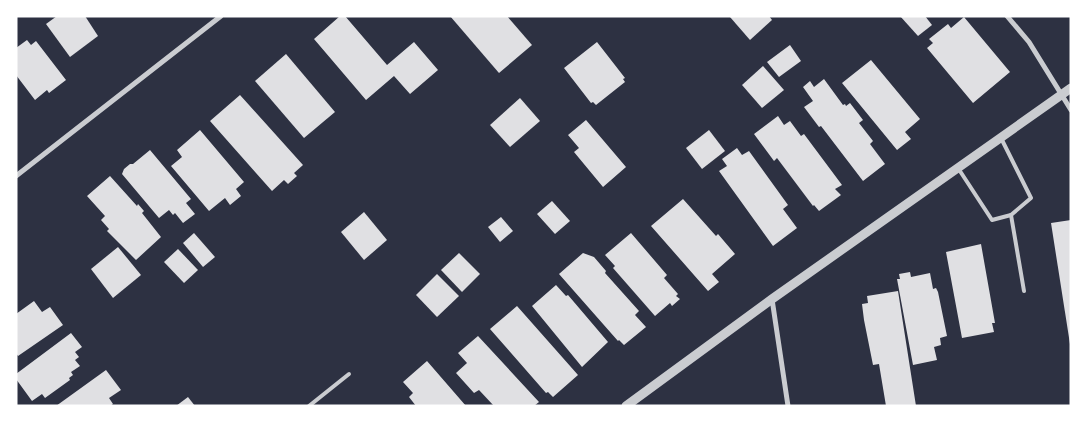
<svg xmlns="http://www.w3.org/2000/svg" width="1087" height="422" font-family="'Golos Text',sans-serif">
	<style>
		.building { fill: #e0e0e3 }
		.lines { fill: none; stroke-linecap: round; stroke-linejoin: round }
		.service { stroke: #caccd0; stroke-width: 4 }
		.minor { stroke: #caccd0; stroke-width: 5 }
		.tertiary { stroke: #caccd0; stroke-width: 9 }
	</style>
	<rect width="100%" height="100%" fill="#2d3142"/>
	<!-- building -->
	<g class="building">
		<path d="M57 16H85L98 36 70 57 46 24Z"/>
		<path d="M340 16H345L387 65 414 42 438 70 410 94 394 76 366 100 314 39Z"/>
		<path d="M450 16H507L532 45 499 73Z"/>
		<path d="M731 16H769L772 20 750 40 730 17Z"/>
		<path d="M900 16H925L932 25 918 36Z"/>
		<path d="M964 17 1010 72 973 103 927 48 933 43 929 39 948 24 951 28Z"/>
		<path d="M27 40 31 45 36 41 66 80 49 93 47 90 35 100 16 75V48Z"/>
		<path d="M597 42 625 78 623 79 625 82 596 105 593 102 591 103 564 68Z"/>
		<path d="M790 45 801 61 779 77 767 62Z"/>
		<path d="M286 54 335 112 304 138 255 81Z"/>
		<path d="M871 60 920 119 905 132 911 139 897 150 842 83Z"/>
		<path d="M763 66 784 90 762 108 742 85Z"/>
		<path d="M824 79 843 105 845 104 846 106 850 103 863 120 859 123 873 141 870 144 885 164 863 181 821 126 819 127 804 107 813 101 803 87 810 81 814 87Z"/>
		<path d="M240 95 303 165 294 173 297 176 288 184 284 180 272 191 210 121Z"/>
		<path d="M520 98 540 121 510 147 490 125Z"/>
		<path d="M778 116 784 125 790 121 801 136 804 134 842 185 835 189 841 195 819 211 814 205 813 206 777 158 774 161 754 134Z"/>
		<path d="M586 120 626 167 603 187 574 152 579 148 568 135Z"/>
		<path d="M200 130 244 182 236 189 241 196 230 205 225 198 209 211 171 166 182 157 177 150Z"/>
		<path d="M709 130 725 151 702 169 686 148Z"/>
		<path d="M737 148 742 155 749 151 788 205 783 209 797 228 773 246 719 171 727 166 722 159Z"/>
		<path d="M150 150 191 199 186 203 195 214 183 223 175 213 173 215 169 210 159 218 122 174 124 169 130 164H133Z"/>
		<path d="M110 176 137 206 138 204 144 211 142 213 161 237 136 260 107 231 109 229 101 220 105 216 87 196Z"/>
		<path d="M683 199 716 236 718 234 735 254 712 274 719 282 708 291 651 226Z"/>
		<path d="M552 201 570 221 555 234 537 214Z"/>
		<path d="M364 212 387 240 364 260 341 232Z"/>
		<path d="M501 217 513 231 500 242 488 227Z"/>
		<path d="M1071 220V343L1070 344 1051 223Z"/>
		<path d="M194 233 215 257 203 267 183 243Z"/>
		<path d="M631 233 667 275 664 278 678 294 676 296 680 299 672 306 670 303 655 316 613 268 615 266 605 255Z"/>
		<path d="M981 244 995 323H992L994 332 962 338 946 252Z"/>
		<path d="M118 247 141 275 113 298 91 269Z"/>
		<path d="M178 249 198 270 184 283 164 262Z"/>
		<path d="M459 253 480 274 462 292 441 270Z"/>
		<path d="M583 253 594 257 606 271 605 273 639 311 635 315 646 327 624 345 619 340 618 341 559 274Z"/>
		<path d="M910 272 911 277 930 273 933 289 936 288 938 292 947 336 940 338 941 345 934 347 937 360 913 365 897 279H900L899 274Z"/>
		<path d="M437 274 459 296 437 317 416 295Z"/>
		<path d="M556 285 566 296 568 295 608 342 582 367 532 306Z"/>
		<path d="M898 291 916 406H886L879 364 873 365 864 320 862 304 868 303 867 296Z"/>
		<path d="M34 301 42 312 50 307 63 325 18 356 16 353V314Z"/>
		<path d="M517 306 578 375 553 397 548 392 546 393 490 329Z"/>
		<path d="M71 333 82 347 75 352 79 357 75 360 80 366 71 372 73 375 69 378 70 380 45 398 42 394 32 401 16 379V374Z"/>
		<path d="M478 336 539 402 534 406H494L479 390 474 393 456 373 467 363 458 353Z"/>
		<path d="M427 361 466 406H416L409 397 413 393 403 382Z"/>
		<path d="M106 370 121 390 109 398 113 404 110 406H56Z"/>
		<path d="M188 397 195 406H176Z"/>
	</g>
	<g class="lines">
		<!-- service -->
		<g class="service">
			<path d="M958 168 992 220 1011 215 1031 198 1001 138"/>
			<path d="M1011 215 1024 291"/>
			<path d="M309 406 349 374"/>
		</g>
		<!-- minor -->
		<g class="minor">
			<path d="M1007 16 1029 42 1071 110"/>
			<path d="M16 176 221 16"/>
			<path d="M772 299 788 406"/>
		</g>
		<!-- tertiary -->
		<path class="tertiary" d="M626 406 772 299 1071 88"/>
	</g>
	<!-- border -->
	<rect width="1087" height="422" fill="none" stroke="#ffffff" stroke-width="35"/>
</svg>
